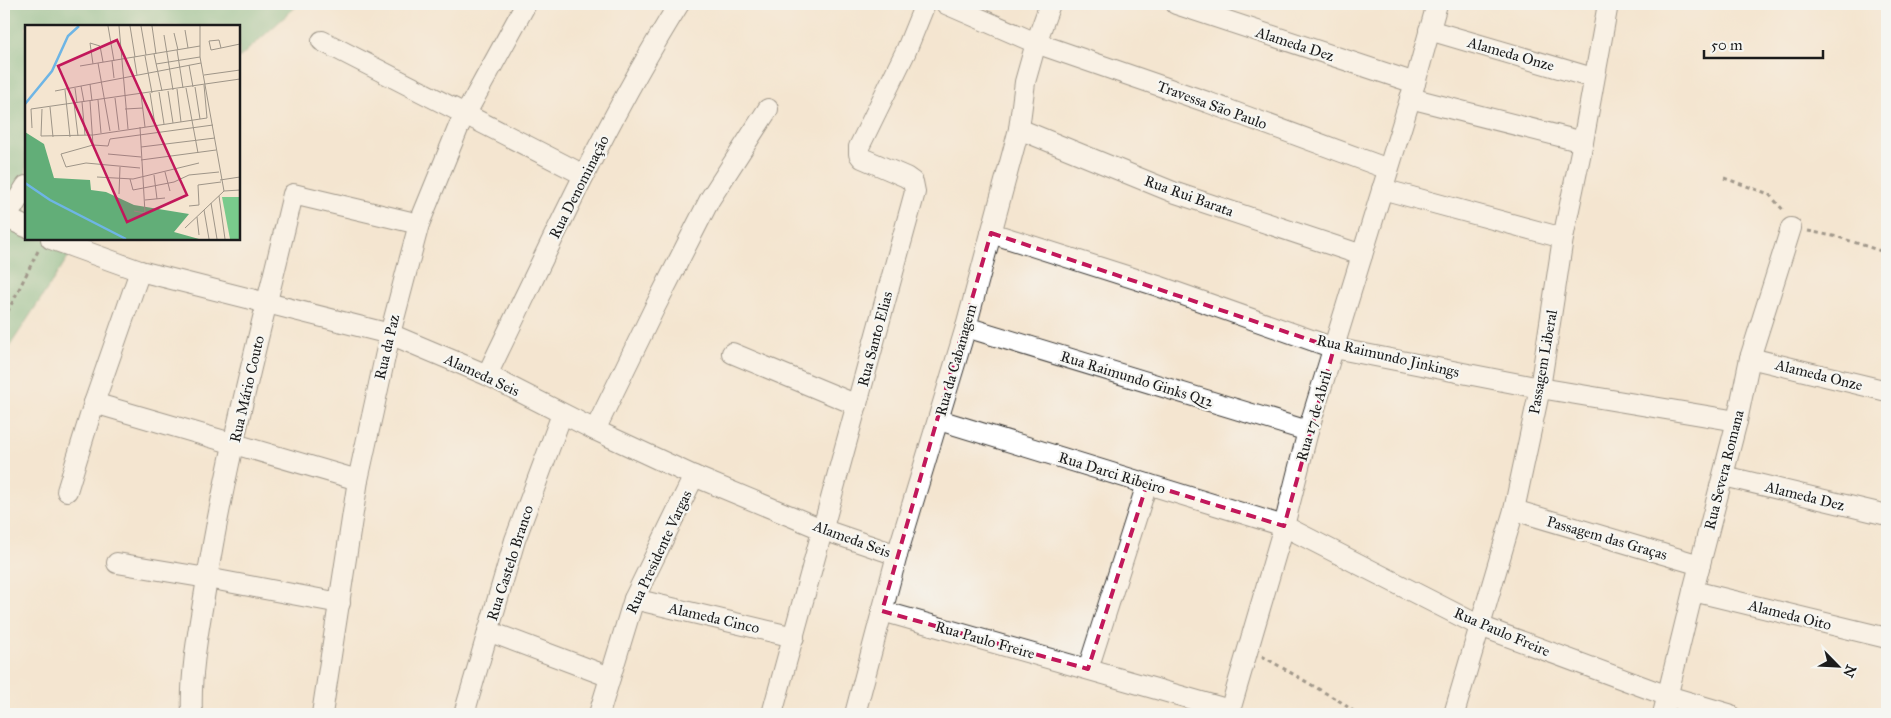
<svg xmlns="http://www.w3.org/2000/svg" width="1891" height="718" font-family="'IM FELL Great Primer',serif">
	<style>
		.forest { fill: #62ae78; stroke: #3f654a }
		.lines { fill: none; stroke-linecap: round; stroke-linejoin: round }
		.minor-casing { stroke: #3c3a37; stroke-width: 22 }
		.path { stroke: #3c3a37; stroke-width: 3; stroke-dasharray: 4 4; stroke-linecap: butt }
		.minor { stroke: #fff; stroke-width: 20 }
		.marked { fill: none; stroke: #c2185b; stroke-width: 4; stroke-dasharray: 10 6; stroke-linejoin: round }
		.labels { text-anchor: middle; stroke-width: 4.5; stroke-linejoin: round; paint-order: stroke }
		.street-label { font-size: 15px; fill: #1c1c1c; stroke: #f6f6f2 }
		.inset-river { fill: none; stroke: #6eb5e5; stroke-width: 2.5 }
		.inset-road { fill: none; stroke: #9e9588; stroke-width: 1 }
		.view { fill: #c2185b; fill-opacity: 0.15; stroke: #c2185b; stroke-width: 2.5 }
		.inset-edge { fill: none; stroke: #1c1c1c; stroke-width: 2.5 }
	</style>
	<rect width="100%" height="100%" fill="#f6f6f2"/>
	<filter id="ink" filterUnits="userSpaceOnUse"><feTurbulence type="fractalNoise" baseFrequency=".02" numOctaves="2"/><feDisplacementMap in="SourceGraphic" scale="10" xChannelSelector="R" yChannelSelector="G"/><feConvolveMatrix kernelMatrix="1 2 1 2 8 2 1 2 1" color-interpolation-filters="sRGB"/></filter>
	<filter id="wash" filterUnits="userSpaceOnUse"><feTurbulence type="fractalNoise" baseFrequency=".0096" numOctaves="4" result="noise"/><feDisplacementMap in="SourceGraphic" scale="20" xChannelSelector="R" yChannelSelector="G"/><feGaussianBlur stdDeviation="1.12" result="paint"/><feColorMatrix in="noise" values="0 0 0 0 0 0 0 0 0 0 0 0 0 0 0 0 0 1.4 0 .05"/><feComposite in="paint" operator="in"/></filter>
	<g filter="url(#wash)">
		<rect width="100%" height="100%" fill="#f4e5d0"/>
		<!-- forest -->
		<path class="forest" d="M4 4H299L239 58V26H26V239H80L4 355Z"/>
	</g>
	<g filter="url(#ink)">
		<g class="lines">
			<!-- minor casing -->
			<g class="minor-casing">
				<g id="minor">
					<path d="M946 4 1036 43 1207 102 1388 169"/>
					<path d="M1176 4 1415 83"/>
					<path d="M1429 30 1593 78"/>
					<path d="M322 41 584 175"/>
					<path d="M1410 98 1583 142"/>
					<path d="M1019 129 1173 192 1362 255"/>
					<path d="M26 186 8 215 11 220 26 227"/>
					<path d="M1382 189 1563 238"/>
					<path d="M991 233 1158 286 1334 348 1540 388 1737 421"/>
					<path d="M51 239 140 271 390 334 487 375 595 430 694 476 824 530 897 555"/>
					<path d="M966 327 1308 431"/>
					<path d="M732 353 857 405"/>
					<path d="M1750 358 1887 391"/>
					<path d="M487 375C548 250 605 122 679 4"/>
					<path d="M94 403 358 480"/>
					<path d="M939 420 1284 526 1480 626 1668 696 1729 714"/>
					<path d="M595 430 654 309 710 199 768 109"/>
					<path d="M1724 476 1887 515"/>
					<path d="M67 491 94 403 140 271"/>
					<path d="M1514 510 1700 565"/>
					<path d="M117 563 207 578 340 603"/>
					<path d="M1693 591 1887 638"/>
					<path d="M634 599 794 637"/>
					<path d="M882 611 1230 710"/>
					<path d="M488 631 610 677"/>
					<path d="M1088 669 1147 484"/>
					<path d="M192 714C190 669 200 623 207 579 228 449 263 322 293 194L419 224"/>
					<path d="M322 714 358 480 390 334 411 254 419 224 459 126 526 4"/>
					<path d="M464 714 515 540 562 414"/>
					<path d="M599 714 634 599 694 476"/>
					<path d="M772 714 915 192 913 182 906 177 862 158 859 154V147L906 51 925 4"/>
					<path d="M855 714 897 555 966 327 1019 129 1025 82 1036 43 1050 4"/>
					<path d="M1229 714 1284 526 1308 431 1415 83 1437 4"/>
					<path d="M1454 714 1514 510 1540 388 1563 238 1583 142 1608 4"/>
					<path d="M1663 714 1693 591 1737 421 1750 358 1791 228"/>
				</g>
			</g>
			<!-- path -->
			<g class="path">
				<path d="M1724 178 1769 194 1785 212"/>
				<path d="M1808 231 1838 237 1884 252"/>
				<path d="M4 319 38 251"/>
				<path d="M1262 656 1341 702 1357 714"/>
			</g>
			<!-- minor -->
			<use href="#minor" class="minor"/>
		</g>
	</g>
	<!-- marked area -->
	<path d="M0 0H1891V718H0ZM991 233 1334 348 1284 526 1147 484 1088 669 882 611Z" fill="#f4e5d0" fill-opacity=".55" fill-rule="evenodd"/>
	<path class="marked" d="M991 233 1334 348 1284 526 1147 484 1088 669 882 611Z"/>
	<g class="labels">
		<!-- street labels -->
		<g class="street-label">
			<text transform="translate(1295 44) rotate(18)" y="5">Alameda Dez</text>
			<text transform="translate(1511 54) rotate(16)" y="5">Alameda Onze</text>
			<text transform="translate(1212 105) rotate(20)" y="5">Travessa São Paulo</text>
			<text transform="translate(579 187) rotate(-63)" y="5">Rua Denominação</text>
			<text transform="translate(1189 196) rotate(20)" y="5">Rua Rui Barata</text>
			<text transform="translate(875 339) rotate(-75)" y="5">Rua Santo Elias</text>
			<text transform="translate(387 347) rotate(-77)" y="5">Rua da Paz</text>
			<text transform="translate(1388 356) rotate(13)" y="5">Rua Raimundo Jinkings</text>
			<text transform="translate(956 360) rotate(-74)" y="5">Rua da Cabanagem</text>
			<text transform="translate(1543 362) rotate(-80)" y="5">Passagem Liberal</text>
			<text transform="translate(482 375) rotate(25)" y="5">Alameda Seis</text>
			<text transform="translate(1819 375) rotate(14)" y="5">Alameda Onze</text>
			<text transform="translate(1137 379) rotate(17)" y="5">Rua Raimundo Ginks Q12</text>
			<text transform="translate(247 389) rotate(-77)" y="5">Rua Mário Couto</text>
			<text transform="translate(1314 416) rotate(-74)" y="5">Rua 17 de Abril</text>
			<text transform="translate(1724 470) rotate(-76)" y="5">Rua Severa Romana</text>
			<text transform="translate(1112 473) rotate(17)" y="5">Rua Darci Ribeiro</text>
			<text transform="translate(1805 496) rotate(14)" y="5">Alameda Dez</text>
			<text transform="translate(1607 538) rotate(16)" y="5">Passagem das Graças</text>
			<text transform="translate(852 539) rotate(20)" y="5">Alameda Seis</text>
			<text transform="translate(659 552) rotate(-65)" y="5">Rua Presidente Vargas</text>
			<text transform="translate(510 563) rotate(-72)" y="5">Rua Castelo Branco</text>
			<text transform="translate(1790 615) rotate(14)" y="5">Alameda Oito</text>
			<text transform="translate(714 618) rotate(13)" y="5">Alameda Cinco</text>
			<text transform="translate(1502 632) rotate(23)" y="5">Rua Paulo Freire</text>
			<text transform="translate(985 640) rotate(16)" y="5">Rua Paulo Freire</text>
		</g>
	</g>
	<!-- overview -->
	<g transform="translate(25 25)">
		<rect width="215" height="215" fill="#f4e5d0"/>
		<path d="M197 172H215V214H205Z" fill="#79ca8c"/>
		<path d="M0 107 19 119 29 153 65 155 66 165 81 167 109 180 164 189 149 207 174 214H0Z" fill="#62ae78"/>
		<path class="inset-river" d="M0 79 27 46 43 11 54 1M0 158 25 175 101 214"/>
		<path class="inset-road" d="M83 1 89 36M94 1 103 104M105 1 110 32M116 1 121 30M127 1 131 29M175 1V32L199 166M160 5 163 23M149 8 153 25M139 10 148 65M196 23 194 15 184 16 186 25 196 23 215 19M152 25 158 63M129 29 137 66M120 31 127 68M109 32 112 50M87 36 89 53M73 38 85 106M68 39 65 18 75 21 78 37M131 39 175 32M164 40 168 62M55 41 175 21M179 50 215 45M65 59 67 76M56 61 59 77M170 62 175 94M50 63 52 78M161 63 173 128M152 64 156 97M40 65 45 112M30 66 176 38M143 66 148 98M134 67 139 99M125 68 130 100M116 69 120 102M90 73 94 105M73 75 76 108M65 76 68 120M57 77 60 110M49 78 53 111M25 82 28 112M17 84 16 111 68 110 182 93 179 60M100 84 118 83M7 103 6 84 215 54M116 122 190 113M83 129 116 132M116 135 191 125M115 143 61 138 41 142 36 129 68 120 83 121 85 114 188 100M140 147 145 166M129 150 132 174M72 152 108 154 174 138M105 154 108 165 149 157 164 150 194 147M195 155 215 152M199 166 215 165M94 169 95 142M194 171 200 214M120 175 140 173M186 178 192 214M164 181 174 180 173 160 196 157M179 185 184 214M109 186 120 188 115 102M172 192 174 210M160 203 199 166"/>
		<path class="view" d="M92 15 162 170 102 197 33 41Z"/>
		<rect width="215" height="215" class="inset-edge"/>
	</g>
	<!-- margin -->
	<rect width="1891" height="718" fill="none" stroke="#f6f6f2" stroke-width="20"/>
	<!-- north arrow -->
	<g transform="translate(1838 666) rotate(114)" stroke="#f6f6f2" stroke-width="4" paint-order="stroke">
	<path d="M0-4L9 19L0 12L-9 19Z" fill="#1c1c1c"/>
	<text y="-8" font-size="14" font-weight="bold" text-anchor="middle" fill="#1c1c1c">N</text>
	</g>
	<!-- scale -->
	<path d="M1704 50v8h119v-8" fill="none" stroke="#1c1c1c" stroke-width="2.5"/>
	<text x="1711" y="50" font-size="15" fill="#1c1c1c" stroke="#f6f6f2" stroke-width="4" paint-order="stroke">50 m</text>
</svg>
